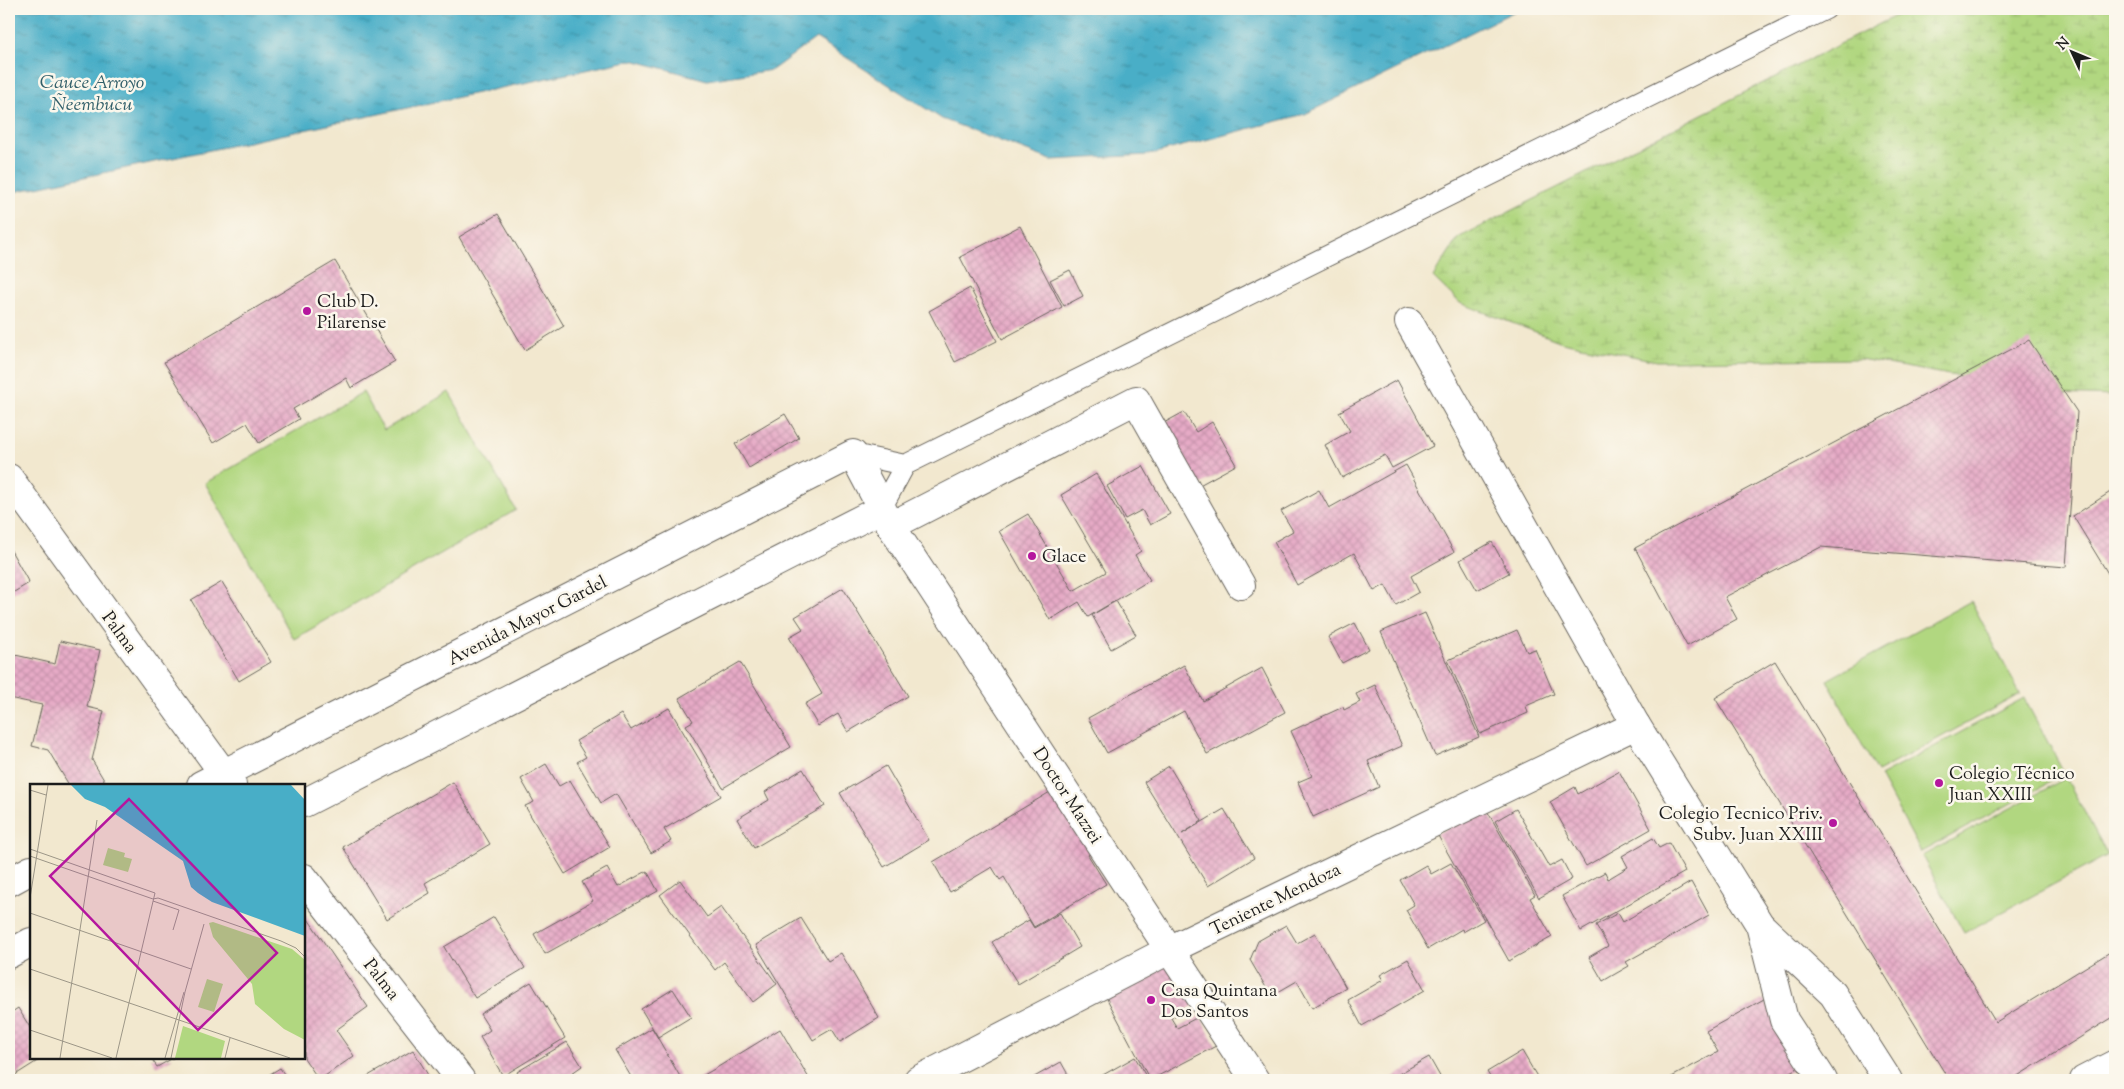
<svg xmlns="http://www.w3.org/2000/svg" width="2124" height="1089" font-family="'Sorts Mill Goudy',serif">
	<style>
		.wetland { fill: url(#wetland-marsh); stroke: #667a4e }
		.garden { fill: #b1d780; stroke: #667a4e }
		.water { fill: url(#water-ripples); stroke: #326572 }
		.building { fill: url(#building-cross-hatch) }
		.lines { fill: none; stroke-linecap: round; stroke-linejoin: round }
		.lane-casing { stroke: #67635b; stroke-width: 22 }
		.street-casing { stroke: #67635b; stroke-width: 30 }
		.lane { stroke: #fff; stroke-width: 20 }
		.street { stroke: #fff; stroke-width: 28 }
		.poi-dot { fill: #b5179e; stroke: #fbf7ec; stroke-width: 2 }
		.labels { text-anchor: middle; stroke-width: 5; stroke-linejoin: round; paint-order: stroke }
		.poi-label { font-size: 18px; fill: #1c1c1c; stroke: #fbf7ec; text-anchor: start }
		.street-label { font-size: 18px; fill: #1c1c1c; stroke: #fbf7ec }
		.water-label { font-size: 19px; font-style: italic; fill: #305e69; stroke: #fbf7ec }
		.inset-road { fill: none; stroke: #9c9687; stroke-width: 1 }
		.view { fill: #b5179e; fill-opacity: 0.15; stroke: #b5179e; stroke-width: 2.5 }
		.inset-edge { fill: none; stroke: #1c1c1c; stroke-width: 2.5 }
	</style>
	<defs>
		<pattern id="wetland-marsh" width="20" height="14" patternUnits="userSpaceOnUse" patternTransform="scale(1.25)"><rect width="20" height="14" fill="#b1d780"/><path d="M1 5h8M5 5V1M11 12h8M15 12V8" fill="none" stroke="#98b86e"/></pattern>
		<pattern id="water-ripples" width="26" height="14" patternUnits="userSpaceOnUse" patternTransform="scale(1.25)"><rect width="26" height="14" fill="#48aec7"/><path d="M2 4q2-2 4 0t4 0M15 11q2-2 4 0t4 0" fill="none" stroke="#3b8da1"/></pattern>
		<pattern id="building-cross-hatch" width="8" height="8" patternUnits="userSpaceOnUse" patternTransform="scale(1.25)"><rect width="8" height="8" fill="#e6aac6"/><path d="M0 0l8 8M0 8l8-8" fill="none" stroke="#c592aa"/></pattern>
	</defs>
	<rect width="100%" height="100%" fill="#fbf7ec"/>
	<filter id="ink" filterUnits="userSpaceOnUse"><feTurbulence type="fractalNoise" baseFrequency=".02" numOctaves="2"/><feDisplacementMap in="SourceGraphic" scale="10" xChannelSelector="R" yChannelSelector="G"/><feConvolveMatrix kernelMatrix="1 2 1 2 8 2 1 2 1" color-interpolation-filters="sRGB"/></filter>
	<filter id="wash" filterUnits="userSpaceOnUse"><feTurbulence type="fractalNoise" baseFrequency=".0096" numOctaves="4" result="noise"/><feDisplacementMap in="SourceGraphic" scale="20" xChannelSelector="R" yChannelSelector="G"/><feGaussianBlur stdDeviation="1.12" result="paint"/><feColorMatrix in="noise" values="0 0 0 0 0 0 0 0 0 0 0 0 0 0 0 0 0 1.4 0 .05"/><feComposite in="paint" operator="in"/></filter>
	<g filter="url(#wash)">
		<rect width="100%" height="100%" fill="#f2e8cf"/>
		<!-- wetland -->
		<path class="wetland" d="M1909 9H2115V396L2056 394 1860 359 1657 361 1562 342 1460 303 1433 277 1458 238Z"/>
		<!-- garden -->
		<g class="garden">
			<path d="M363 392 384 430 449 392 516 510 294 639 205 483Z"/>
			<path d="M1971 601 2020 694 1877 772 1827 680Z"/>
			<path d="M2024 698 2065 774 1921 852 1880 776Z"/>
			<path d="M2066 778 2108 855 1964 933 1922 856Z"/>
		</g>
		<!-- water -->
		<path class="water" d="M9 9H1519L1305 114 1148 155 1051 160 942 119 816 38 772 70 707 80 632 60 9 193Z"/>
		<g id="blocks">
			<!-- building -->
			<g class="building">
				<path d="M498 214 564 326 525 350 459 237Z"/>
				<path d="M1020 226 1062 307 1002 339 960 257Z"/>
				<path d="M335 261 395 362 351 388 346 378 293 409 299 419 259 443 247 423 213 443 164 362Z"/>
				<path d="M1070 270 1083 296 1064 306 1050 280Z"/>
				<path d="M970 288 997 341 955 362 929 311Z"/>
				<path d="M2029 340 2077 412 2066 567 1821 547 1725 597 1737 619 1687 646 1635 548Z"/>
				<path d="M1397 380 1433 446 1392 468 1385 455 1342 478 1325 445 1350 431 1339 412Z"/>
				<path d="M1184 412 1196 432 1212 422 1236 465 1194 488 1160 425Z"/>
				<path d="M785 414 799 438 749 468 735 444Z"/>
				<path d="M1406 465 1454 552 1411 576 1419 592 1396 605 1385 585 1374 591 1354 553 1297 585 1274 542 1293 531 1281 511 1319 490 1329 508Z"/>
				<path d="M1143 466 1170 514 1150 525 1142 510 1125 519 1107 486Z"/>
				<path d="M1096 474 1141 551 1135 555 1150 580 1088 617 1079 602 1050 620 999 531 1028 514 1073 591 1106 572 1061 495Z"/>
				<path d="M2115 489V585L2073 516Z"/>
				<path d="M1492 542 1509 573 1477 590 1460 560Z"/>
				<path d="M9 547 29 583 9 595Z"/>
				<path d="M222 582 271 662 239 681 191 600Z"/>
				<path d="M843 588 908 696 848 732 838 714 818 726 805 704 822 694 789 637 803 629 795 617Z"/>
				<path d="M1116 601 1136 635 1111 649 1092 615Z"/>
				<path d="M1425 613 1479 737 1435 756 1381 632Z"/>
				<path d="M1355 623 1369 649 1342 663 1328 637Z"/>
				<path d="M1517 630 1527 652 1535 649 1554 694 1526 706 1528 713 1480 734 1448 660Z"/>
				<path d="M60 641 100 650 87 707 104 711 92 760 107 785H69L48 750 32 746 42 705 9 698 11 654 55 664Z"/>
				<path d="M1775 661 1996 1022 2115 949V1016L2011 1080H1949L1715 698Z"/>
				<path d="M740 662 791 747 723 788 686 725 693 721 679 698Z"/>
				<path d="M1184 665 1203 701 1262 668 1285 712 1207 754 1184 711 1107 753 1088 718Z"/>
				<path d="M1375 685 1402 746 1368 761 1379 787 1313 817 1298 782 1312 776 1291 731 1343 707 1344 710 1360 702 1356 694Z"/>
				<path d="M669 708 721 796 664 829 671 841 651 853 616 794 601 803 577 762 586 757 576 741 621 714 631 730Z"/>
				<path d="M546 764 559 786 570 780 610 847 565 874 525 806 534 802 521 779Z"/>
				<path d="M886 766 929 840 884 867 840 793Z"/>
				<path d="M1169 766 1202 821 1182 834 1224 809 1254 858 1208 886 1144 782Z"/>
				<path d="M803 769 825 806 754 848 737 819 769 800 765 792Z"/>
				<path d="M1619 771 1651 829 1586 866 1550 802 1575 787 1578 794Z"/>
				<path d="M453 782 490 844 425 883 430 893 387 919 343 847Z"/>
				<path d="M1060 786 1098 849 1088 855 1106 884 1034 927 1004 877 1000 880 992 867 950 892 933 862Z"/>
				<path d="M1485 807 1535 895 1530 898 1552 937 1509 961 1437 834Z"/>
				<path d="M1516 809 1549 867 1562 860 1572 879 1539 898 1495 821Z"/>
				<path d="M1653 838 1659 848 1669 843 1685 872 1581 931 1562 896 1605 872 1608 879 1628 867 1622 856Z"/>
				<path d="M1451 863 1484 920 1463 932 1462 929 1428 949 1406 910 1414 905 1400 880 1426 865 1431 874Z"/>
				<path d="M607 868 618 887 647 871 658 891 545 954 534 934 593 901 582 882Z"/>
				<path d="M680 880 707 917 721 907 777 984 753 1002 724 962 715 970 660 895Z"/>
				<path d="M1691 882 1709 915 1626 962 1629 966 1603 981 1589 957 1608 946 1596 925 1618 913 1623 922Z"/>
				<path d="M304 913 368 1007 336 1030 354 1056 319 1080 304 1058Z"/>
				<path d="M1060 913 1080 947 1018 984 992 942 1029 920 1034 928Z"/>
				<path d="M494 917 525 968 475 998 444 947Z"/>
				<path d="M801 918 828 961 841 953 879 1018 840 1042 832 1029 813 1040 756 945Z"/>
				<path d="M1286 925 1297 943 1315 933 1346 988 1312 1008 1297 981 1271 996 1250 960 1258 941Z"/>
				<path d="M1408 959 1425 990 1362 1026 1348 1000 1383 980 1380 975Z"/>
				<path d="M1174 961 1196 1004 1171 1018 1177 1028 1200 1016 1216 1046 1150 1080 1106 997Z"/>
				<path d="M531 982 565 1038 503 1076 480 1037 490 1030 480 1014Z"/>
				<path d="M673 989 691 1017 658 1037 641 1009Z"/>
				<path d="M1764 999 1801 1066 1775 1080H1666L1718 1052 1706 1031Z"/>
				<path d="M18 1008 31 1029V1058H42L9 1079V1014Z"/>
				<path d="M652 1028 682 1080H633L615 1050Z"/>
				<path d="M780 1029 810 1080H695L718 1067Z"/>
				<path d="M567 1042 582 1066 572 1073 576 1080H521L517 1072Z"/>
				<path d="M413 1050 431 1080H361Z"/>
				<path d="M1522 1051 1539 1080H1492L1487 1072Z"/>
				<path d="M1135 1057 1148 1080H1094Z"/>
				<path d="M1429 1057 1442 1080H1388Z"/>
				<path d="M151 1058H173L157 1067Z"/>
				<path d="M1061 1062 1071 1080H1029Z"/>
				<path d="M280 1068 288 1080H260Z"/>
				<path d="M1808 1069 1814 1080H1787Z"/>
			</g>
		</g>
	</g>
	<g filter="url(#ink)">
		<use href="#blocks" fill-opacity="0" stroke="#67635b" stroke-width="1"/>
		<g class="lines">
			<!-- lane casing -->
			<g class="lane-casing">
				<g id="lane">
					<path d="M853 454 905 465"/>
					<path d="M881 509 905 465 1826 9"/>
				</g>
			</g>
			<!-- street casing -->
			<g class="street-casing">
				<g id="street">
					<path d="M1409 322 1636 725 1760 925 1833 994 1888 1080"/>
					<path d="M9 478 232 785"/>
					<path d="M891 526 1136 400 1241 585"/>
					<path d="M201 785 853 454 891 526 1255 1080"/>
					<path d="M304 803 881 509"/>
					<path d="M304 878 461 1080"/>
					<path d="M9 882 31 870"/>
					<path d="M1760 925 1784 1020 1823 1080"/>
					<path d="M9 954 31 942"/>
					<path d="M918 1080 1169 950 1636 725"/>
					<path d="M2084 1080 2115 1064"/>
				</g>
			</g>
			<!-- lane -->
			<use href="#lane" class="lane"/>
			<!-- street -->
			<use href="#street" class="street"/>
		</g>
	</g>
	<!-- markers -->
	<g class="poi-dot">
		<circle cx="307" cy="311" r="5"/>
		<circle cx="1032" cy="556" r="5"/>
		<circle cx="1939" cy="783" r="5"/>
		<circle cx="1833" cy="823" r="5"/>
		<circle cx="1151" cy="1000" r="5"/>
	</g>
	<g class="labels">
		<!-- poi labels -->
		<g class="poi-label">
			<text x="317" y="307">Club D.<tspan x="317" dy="21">Pilarense</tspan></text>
			<text x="1042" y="562">Glace</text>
			<text x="1949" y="779">Colegio Técnico<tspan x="1949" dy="21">Juan XXIII</tspan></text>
			<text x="1823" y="819" text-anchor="end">Colegio Tecnico Priv.<tspan x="1823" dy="21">Subv. Juan XXIII</tspan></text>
			<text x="1161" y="996">Casa Quintana<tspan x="1161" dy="21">Dos Santos</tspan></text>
		</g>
		<!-- street labels -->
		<g class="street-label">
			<text transform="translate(527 620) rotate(-27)" y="6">Avenida Mayor Gardel</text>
			<text transform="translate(120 632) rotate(54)" y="6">Palma</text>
			<text transform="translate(1068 795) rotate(57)" y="6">Doctor Mazzei</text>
			<text transform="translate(1275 899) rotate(-26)" y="6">Teniente Mendoza</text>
			<text transform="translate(382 979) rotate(52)" y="6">Palma</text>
		</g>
		<!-- water labels -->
		<g class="water-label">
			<text x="92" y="88">Cauce Arroyo<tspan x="92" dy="22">Ñeembucu</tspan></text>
		</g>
	</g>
	<!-- overview -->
	<g transform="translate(30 784)">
		<rect width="275" height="275" fill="#f2e8cf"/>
		<path d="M153 242 195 257 191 274H145Z" fill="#b1d780"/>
		<path d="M183 138 262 165 275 176V256L254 245 225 220 222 200 183 153 179 139Z" fill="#b1d780"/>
		<path d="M78 64 95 69 94 73 102 75 98 88 73 81ZM177 195 193 200 184 228 168 223Z" fill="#b1d780"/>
		<path d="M41 1H261L275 16V152L182 118 168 109 161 103 153 77 75 23 55 15Z" fill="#48aec7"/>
		<path class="inset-road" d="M0 6 16 11M0 65 125 109M0 72 123 115M0 114 18 1M123 115 128 114 251 157 266 164 275 173M123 117 149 126 143 146M0 129 161 185M0 185 260 274M0 246 82 274M30 274 67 36M86 274 125 109M135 274 154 208M141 274 155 208 174 140M195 274 200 254"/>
		<path class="view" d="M99 15 247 169 168 246 20 92Z"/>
		<rect width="275" height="275" class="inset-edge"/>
	</g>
	<!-- margin -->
	<rect width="2124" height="1089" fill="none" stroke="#fbf7ec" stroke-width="30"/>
	<!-- north arrow -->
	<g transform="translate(2072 52) rotate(314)" stroke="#fbf7ec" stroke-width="4" paint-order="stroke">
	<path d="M0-4L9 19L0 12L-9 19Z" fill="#1c1c1c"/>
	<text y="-8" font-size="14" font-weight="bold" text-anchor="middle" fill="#1c1c1c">N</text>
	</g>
</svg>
